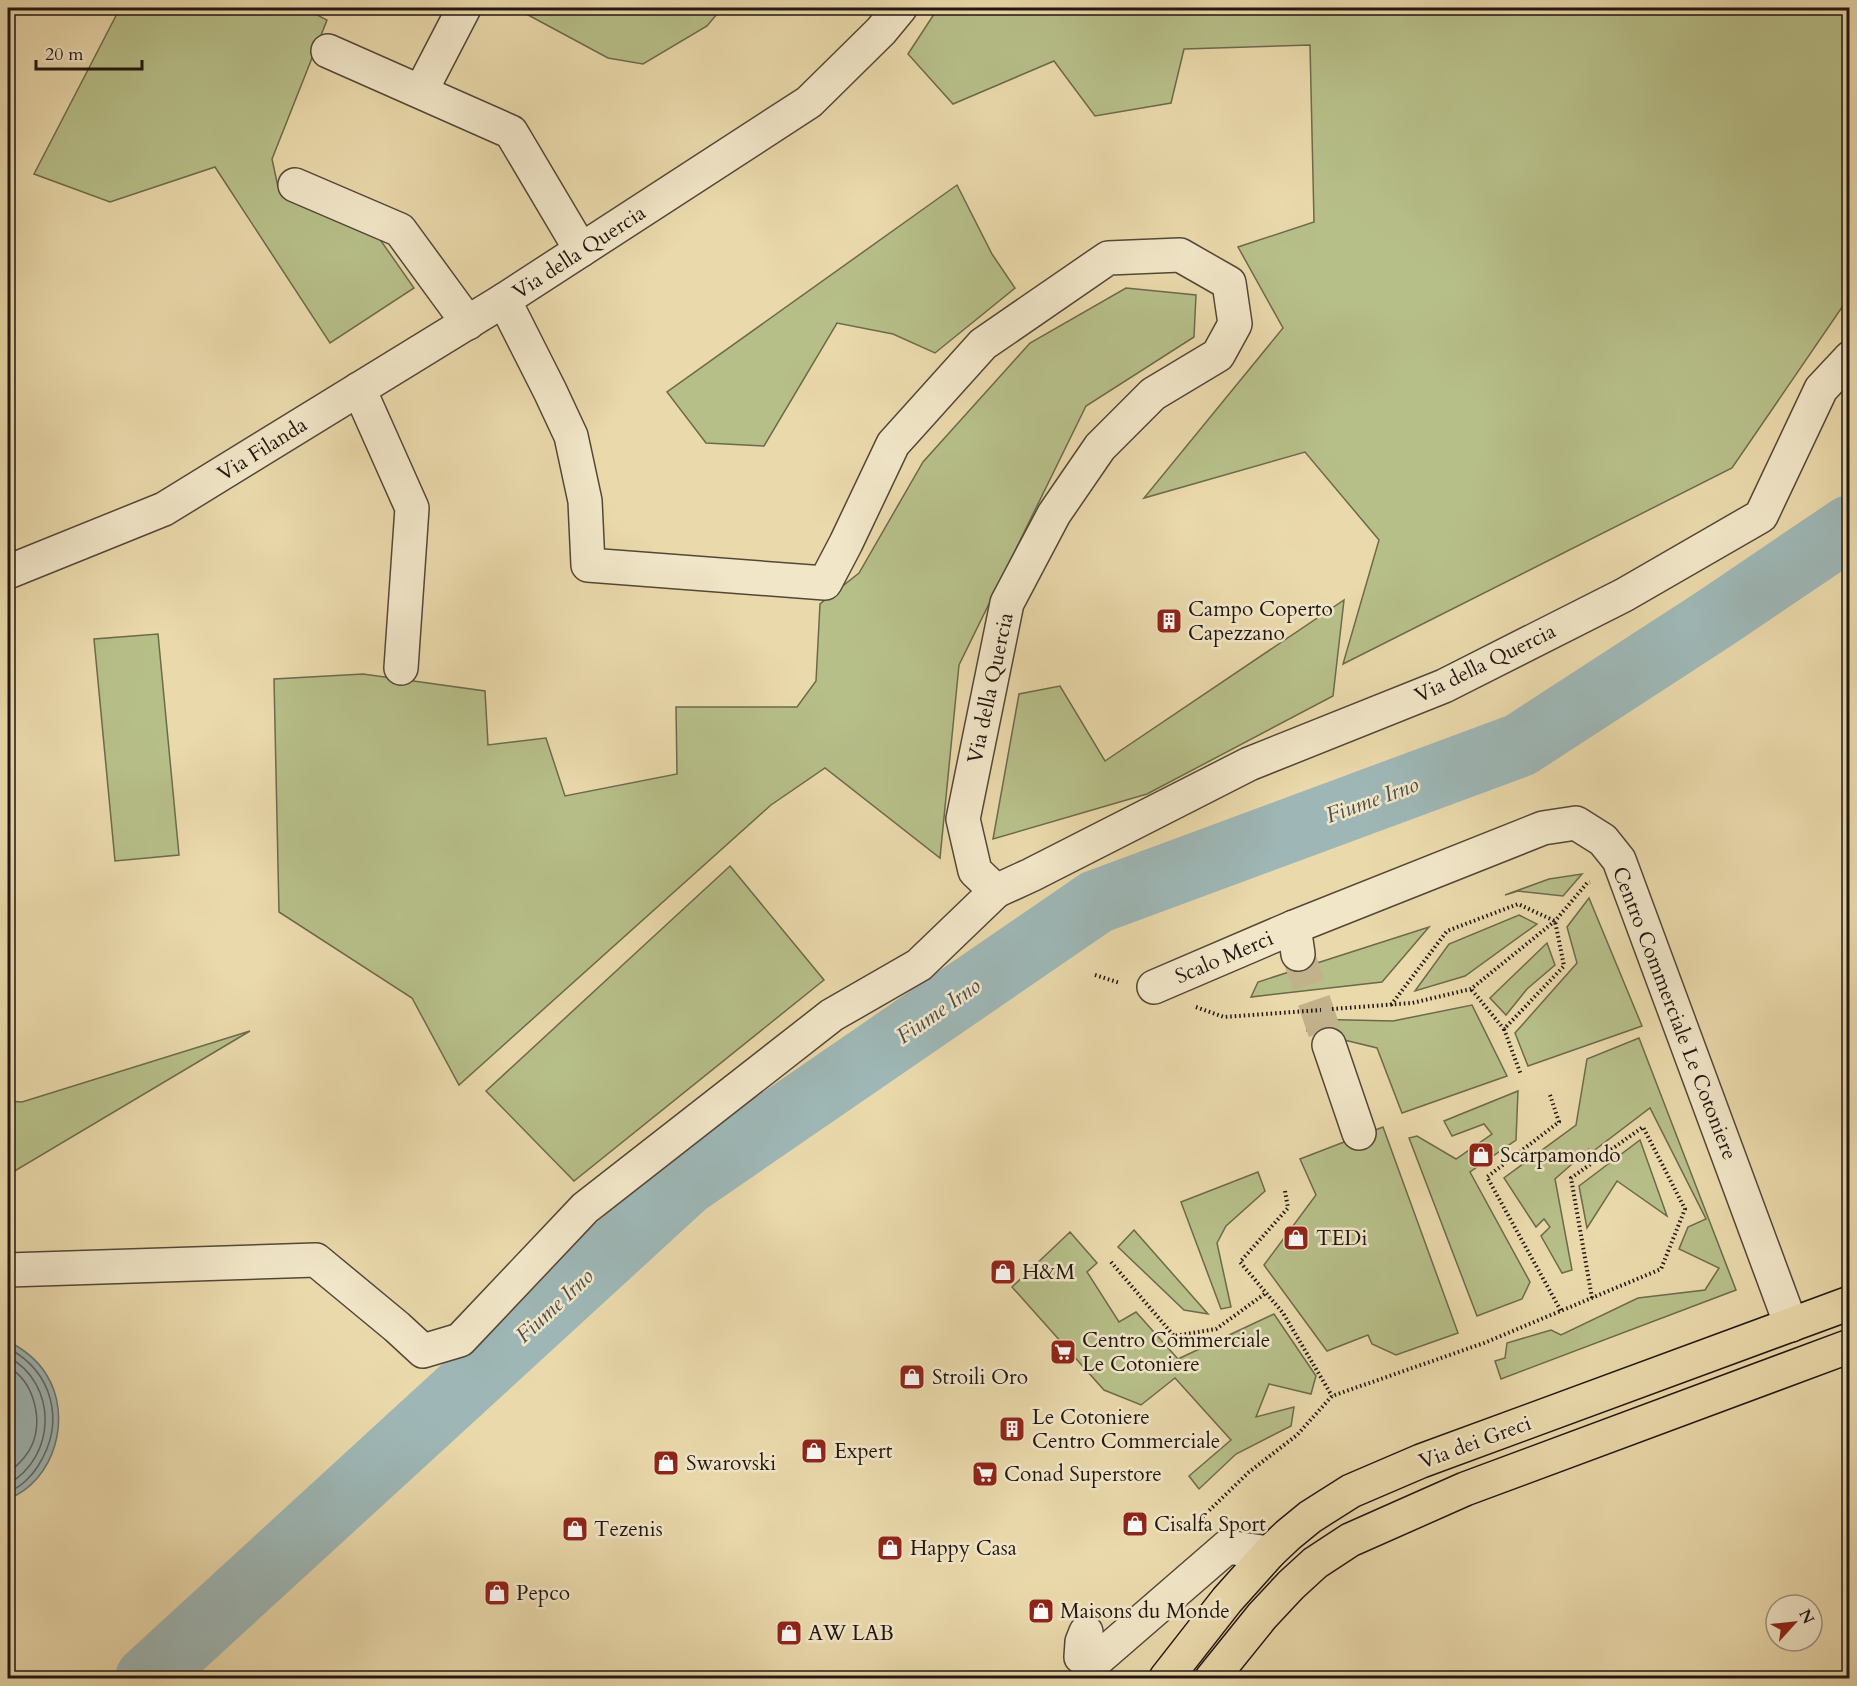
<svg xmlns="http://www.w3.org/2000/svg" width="1857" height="1686" font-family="Cardo,serif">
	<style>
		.green { fill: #b7bf89; stroke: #6c6a4d; stroke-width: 1.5 }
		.water { fill: #9eb7b6; stroke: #6c7774; stroke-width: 1.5 }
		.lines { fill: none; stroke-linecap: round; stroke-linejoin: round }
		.shore { stroke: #606664; stroke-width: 1.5 }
		.river { stroke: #9eb7b6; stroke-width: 64 }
		.minor-tunnel { stroke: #c2b28c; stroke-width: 33; stroke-dasharray: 33 16; stroke-linecap: butt }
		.minor-casing { stroke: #534738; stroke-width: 36 }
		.major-casing { stroke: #211611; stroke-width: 36 }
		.path { stroke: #211611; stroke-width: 4; stroke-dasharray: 1.5 3; stroke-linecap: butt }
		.minor { stroke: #f1e6c8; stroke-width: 33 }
		.major { stroke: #ead9ab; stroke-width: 33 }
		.labels { text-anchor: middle; stroke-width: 5; stroke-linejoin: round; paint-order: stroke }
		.street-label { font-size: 21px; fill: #211611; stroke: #f1e6c8 }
		.poi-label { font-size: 21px; fill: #211611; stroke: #f1e6c8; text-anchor: start }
		.water-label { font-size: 22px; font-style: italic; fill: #4d4e4b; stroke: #f1e6c8 }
	</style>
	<rect width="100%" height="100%" fill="#ead9ab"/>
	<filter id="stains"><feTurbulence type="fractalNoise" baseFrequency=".00333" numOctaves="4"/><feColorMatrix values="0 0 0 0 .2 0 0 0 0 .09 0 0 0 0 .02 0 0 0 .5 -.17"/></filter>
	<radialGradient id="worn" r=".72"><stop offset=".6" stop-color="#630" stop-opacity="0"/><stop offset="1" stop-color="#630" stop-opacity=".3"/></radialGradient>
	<!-- green -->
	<g class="green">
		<path d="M120 8H304L327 20 272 159 278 187 379 238 414 288 330 343 215 167 110 202 34 174Z"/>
		<path d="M518 8H722L707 26 643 64 608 58 517 9Z"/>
		<path d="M938 8H1849V297L1732 468 1343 664 1379 540 1305 452 1144 498 1283 328 1238 247 1314 222 1310 45 1184 49 1171 103 1095 116 1054 61 953 104 908 54Z"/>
		<path d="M957 185 992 254 1015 288 935 353 893 334 837 323 764 446 706 443 667 392Z"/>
		<path d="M1126 288 1196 295 1194 337 1086 406 959 665 940 858 825 768 771 805 459 1085 412 998 279 912 274 679 363 674 485 691 488 745 546 738 565 796 677 774 676 707H797L816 681 820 604 859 573 923 462 1030 343Z"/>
		<path d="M1344 600 1333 696 1147 794 993 839 1019 694 1060 686 1105 761Z"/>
		<path d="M158 634 179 855 115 861 94 639Z"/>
		<path d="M730 866 824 980 574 1181 486 1091Z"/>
		<path d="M1582 874 1563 896 1518 891 1505 895 1549 879Z"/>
		<path d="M1589 898 1642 1026 1528 1066 1515 1033 1577 963 1567 927Z"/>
		<path d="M1519 915 1537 924 1465 976 1415 991 1449 944Z"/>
		<path d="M1429 927 1382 982 1251 997 1258 982Z"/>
		<path d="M1547 943 1555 965 1527 989 1506 1015 1490 998Z"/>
		<path d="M1472 1005 1507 1076 1402 1113 1377 1048 1307 1031V1019L1393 1021Z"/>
		<path d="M250 1031 8 1175V1101L22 1102Z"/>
		<path d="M1639 1038 1736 1290 1501 1379 1495 1361 1505 1358 1507 1343 1551 1330 1561 1335 1638 1298 1705 1290 1719 1268 1679 1249 1688 1227 1706 1219 1650 1108 1592 1152 1589 1149 1555 1179 1572 1270 1562 1273 1541 1236 1550 1227 1544 1219 1536 1227 1504 1178 1576 1125 1587 1059Z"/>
		<path d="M1518 1091 1516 1140 1470 1172 1530 1282 1522 1299 1477 1316 1409 1138 1417 1136 1456 1159 1492 1134 1484 1124 1452 1136 1444 1121Z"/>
		<path d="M1383 1127 1458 1333 1396 1355 1372 1344 1368 1335 1327 1351 1264 1265 1316 1195 1300 1159Z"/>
		<path d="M1640 1140 1667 1216 1617 1181 1587 1228 1579 1186Z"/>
		<path d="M1258 1172 1265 1191 1226 1226 1217 1243 1231 1307 1221 1309 1181 1202Z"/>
		<path d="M1134 1230 1208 1314 1184 1310 1118 1247Z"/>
		<path d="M1070 1232 1097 1263 1087 1272 1119 1322 1136 1312 1178 1359 1274 1314 1316 1376 1311 1394 1269 1384 1256 1417 1294 1407 1291 1426 1236 1454 1199 1489 1189 1476 1231 1440 1175 1378 1141 1405 1104 1390 1012 1287Z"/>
	</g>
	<!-- water -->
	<path class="water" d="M8 1341C23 1349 37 1359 46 1374 73 1416 55 1481 8 1499Z"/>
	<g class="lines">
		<!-- shore -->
		<g class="shore">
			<path d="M8 1348C53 1372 66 1422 38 1466 32 1476 20 1488 8 1492"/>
			<path d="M8 1357C58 1383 57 1457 8 1484"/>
			<path d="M8 1367C34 1381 43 1419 32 1445 27 1457 17 1465 8 1474"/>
		</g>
		<!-- river -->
		<path class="river" d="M147 1678 687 1183 1096 902 1520 745 1714 619 1850 527"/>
		<!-- minor-tunnel -->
		<path class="minor-tunnel" d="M1298 954 1329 1045"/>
		<!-- minor casing -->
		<g class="minor-casing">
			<g id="minor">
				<path d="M900 8 881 31 809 102 504 300 550 391 571 436 585 501 588 565 825 583 846 543 893 444 983 344 1108 258 1180 255 1229 283 1235 324 1218 355 1153 394 1100 447 1054 514 1007 603 963 819 975 871 996 891 1031 875 1249 764 1444 686 1624 595 1761 516 1821 389 1850 358"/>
				<path d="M328 51 511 132 581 250"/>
				<path d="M421 91 464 8"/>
				<path d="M295 185 400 230 468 323"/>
				<path d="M359 389 412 508 401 668"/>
				<path d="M8 572 164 509 504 300"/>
				<path d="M1294 927 1298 954"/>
				<path d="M1154 987 1294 927 1543 828 1576 823 1603 840 1619 860 1791 1325"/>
				<path d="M1329 1045 1359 1133"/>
				<path d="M8 1270 316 1260 397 1327 423 1351 460 1340 585 1208 832 1015 919 965 996 891"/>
				<path d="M1086 1632 1082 1642 1081 1657 1092 1664 1227 1547 1269 1553"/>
			</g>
		</g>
		<!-- major casing -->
		<g class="major-casing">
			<g id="major">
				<path d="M1166 1678 1227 1600 1269 1553 1288 1535 1310 1517 1351 1491 1421 1461 1850 1303"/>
				<path d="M1212 1678 1262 1616 1291 1585 1315 1563 1350 1540 1465 1489 1850 1346"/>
			</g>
		</g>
		<!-- path -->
		<g class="path">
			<path d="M1095 975 1120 983"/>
			<path d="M1391 1005 1447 931 1518 904 1555 921 1564 966 1504 1029 1471 989"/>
			<path d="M1196 1007 1224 1017 1321 1010"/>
			<path d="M1332 1009 1412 1003 1471 989 1555 921 1587 883 1590 882"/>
			<path d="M1504 1029 1521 1075"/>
			<path d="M1550 1095 1559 1122 1487 1177 1561 1311"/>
			<path d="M1285 1191 1288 1208 1240 1262 1283 1313 1332 1396"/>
			<path d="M1111 1262 1174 1336 1216 1329 1266 1293"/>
			<path d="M1193 1526 1249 1472 1297 1435 1332 1396 1484 1343 1661 1269 1685 1209 1643 1127 1571 1178 1592 1298"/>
		</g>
		<!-- minor -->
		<use href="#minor" class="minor"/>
		<!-- major -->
		<use href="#major" class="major"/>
	</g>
	<!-- icons -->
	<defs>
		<g id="building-square" transform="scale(1.35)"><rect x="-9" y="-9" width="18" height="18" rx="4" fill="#8f2418" stroke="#f1e6c8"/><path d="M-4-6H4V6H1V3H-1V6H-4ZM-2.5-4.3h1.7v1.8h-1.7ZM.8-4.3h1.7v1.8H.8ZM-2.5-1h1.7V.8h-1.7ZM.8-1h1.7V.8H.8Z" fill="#fff"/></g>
		<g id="shop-square" transform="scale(1.35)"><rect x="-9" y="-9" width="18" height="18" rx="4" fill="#8f2418" stroke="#f1e6c8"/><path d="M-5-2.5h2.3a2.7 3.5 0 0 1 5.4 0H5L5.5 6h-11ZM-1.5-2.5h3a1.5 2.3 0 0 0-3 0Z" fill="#fff"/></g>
		<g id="supermarket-square" transform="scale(1.35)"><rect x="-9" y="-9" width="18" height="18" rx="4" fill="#8f2418" stroke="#f1e6c8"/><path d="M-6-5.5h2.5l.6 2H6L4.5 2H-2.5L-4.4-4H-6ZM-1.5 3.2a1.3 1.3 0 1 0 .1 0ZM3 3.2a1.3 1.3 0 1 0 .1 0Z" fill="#fff"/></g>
	</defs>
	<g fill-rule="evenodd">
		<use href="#building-square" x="1169" y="621"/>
		<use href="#shop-square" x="1481" y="1155"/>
		<use href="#shop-square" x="1296" y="1238"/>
		<use href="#shop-square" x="1003" y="1272"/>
		<use href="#supermarket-square" x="1063" y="1352"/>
		<use href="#shop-square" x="912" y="1377"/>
		<use href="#building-square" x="1012" y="1429"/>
		<use href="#shop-square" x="814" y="1451"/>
		<use href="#shop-square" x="666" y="1463"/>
		<use href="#supermarket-square" x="985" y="1474"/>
		<use href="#shop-square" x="1135" y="1524"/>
		<use href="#shop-square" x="575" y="1529"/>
		<use href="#shop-square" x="890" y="1548"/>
		<use href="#shop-square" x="497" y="1593"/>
		<use href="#shop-square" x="1041" y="1611"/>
		<use href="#shop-square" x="789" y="1633"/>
	</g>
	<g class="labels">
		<!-- street labels -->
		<g class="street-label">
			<text transform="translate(579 252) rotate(-33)" y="7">Via della Quercia</text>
			<text transform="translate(262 449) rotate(-32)" y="7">Via Filanda</text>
			<text transform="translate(1485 663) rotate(-26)" y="7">Via della Quercia</text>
			<text transform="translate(990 688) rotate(-78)" y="7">Via della Quercia</text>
			<text transform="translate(1224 957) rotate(-23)" y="7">Scalo Merci</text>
			<text transform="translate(1675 1013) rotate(69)" y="7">Centro Commerciale Le Cotoniere</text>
			<text transform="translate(1475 1442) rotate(-20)" y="7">Via dei Greci</text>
		</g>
		<!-- poi labels -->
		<g class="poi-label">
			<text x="1188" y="616">Campo Coperto<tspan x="1188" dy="24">Capezzano</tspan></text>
			<text x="1500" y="1162">Scarpamondo</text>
			<text x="1316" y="1245">TEDi</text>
			<text x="1022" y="1279">H&amp;M</text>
			<text x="1082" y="1347">Centro Commerciale<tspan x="1082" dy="24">Le Cotoniere</tspan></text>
			<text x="932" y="1384">Stroili Oro</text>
			<text x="1032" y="1424">Le Cotoniere<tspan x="1032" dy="24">Centro Commerciale</tspan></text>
			<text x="834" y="1458">Expert</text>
			<text x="686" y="1470">Swarovski</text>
			<text x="1004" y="1481">Conad Superstore</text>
			<text x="1154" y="1531">Cisalfa Sport</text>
			<text x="594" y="1536">Tezenis</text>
			<text x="910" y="1555">Happy Casa</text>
			<text x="516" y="1600">Pepco</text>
			<text x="1060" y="1618">Maisons du Monde</text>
			<text x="808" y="1640">AW LAB</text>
		</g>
		<!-- water labels -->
		<g class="water-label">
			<text transform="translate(1372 799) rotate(-20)" y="8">Fiume Irno</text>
			<text transform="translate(938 1010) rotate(-35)" y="8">Fiume Irno</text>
			<text transform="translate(554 1305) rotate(-43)" y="8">Fiume Irno</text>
		</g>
	</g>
	<!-- margin -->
	<rect width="1857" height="1686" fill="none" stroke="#ead9ab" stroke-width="30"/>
	<rect x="9" y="9" width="1839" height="1668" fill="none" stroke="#211611" stroke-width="3"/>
	<rect x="15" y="15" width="1827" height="1656" fill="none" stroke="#211611" stroke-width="1.5"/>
	<!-- north arrow -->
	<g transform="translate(1794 1623) rotate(63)"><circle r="28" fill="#f1e6c8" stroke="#9e937f" stroke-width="1.5"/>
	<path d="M0-4.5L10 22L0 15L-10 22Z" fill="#8f2418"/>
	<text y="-9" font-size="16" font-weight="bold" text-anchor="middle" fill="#211611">N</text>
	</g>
	<!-- scale -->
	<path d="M36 60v9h106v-9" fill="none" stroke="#211611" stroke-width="3"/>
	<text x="45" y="60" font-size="18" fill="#211611" stroke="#f1e6c8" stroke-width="4.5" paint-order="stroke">20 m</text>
	<rect width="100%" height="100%" filter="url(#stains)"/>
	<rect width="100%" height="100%" fill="url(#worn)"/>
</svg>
